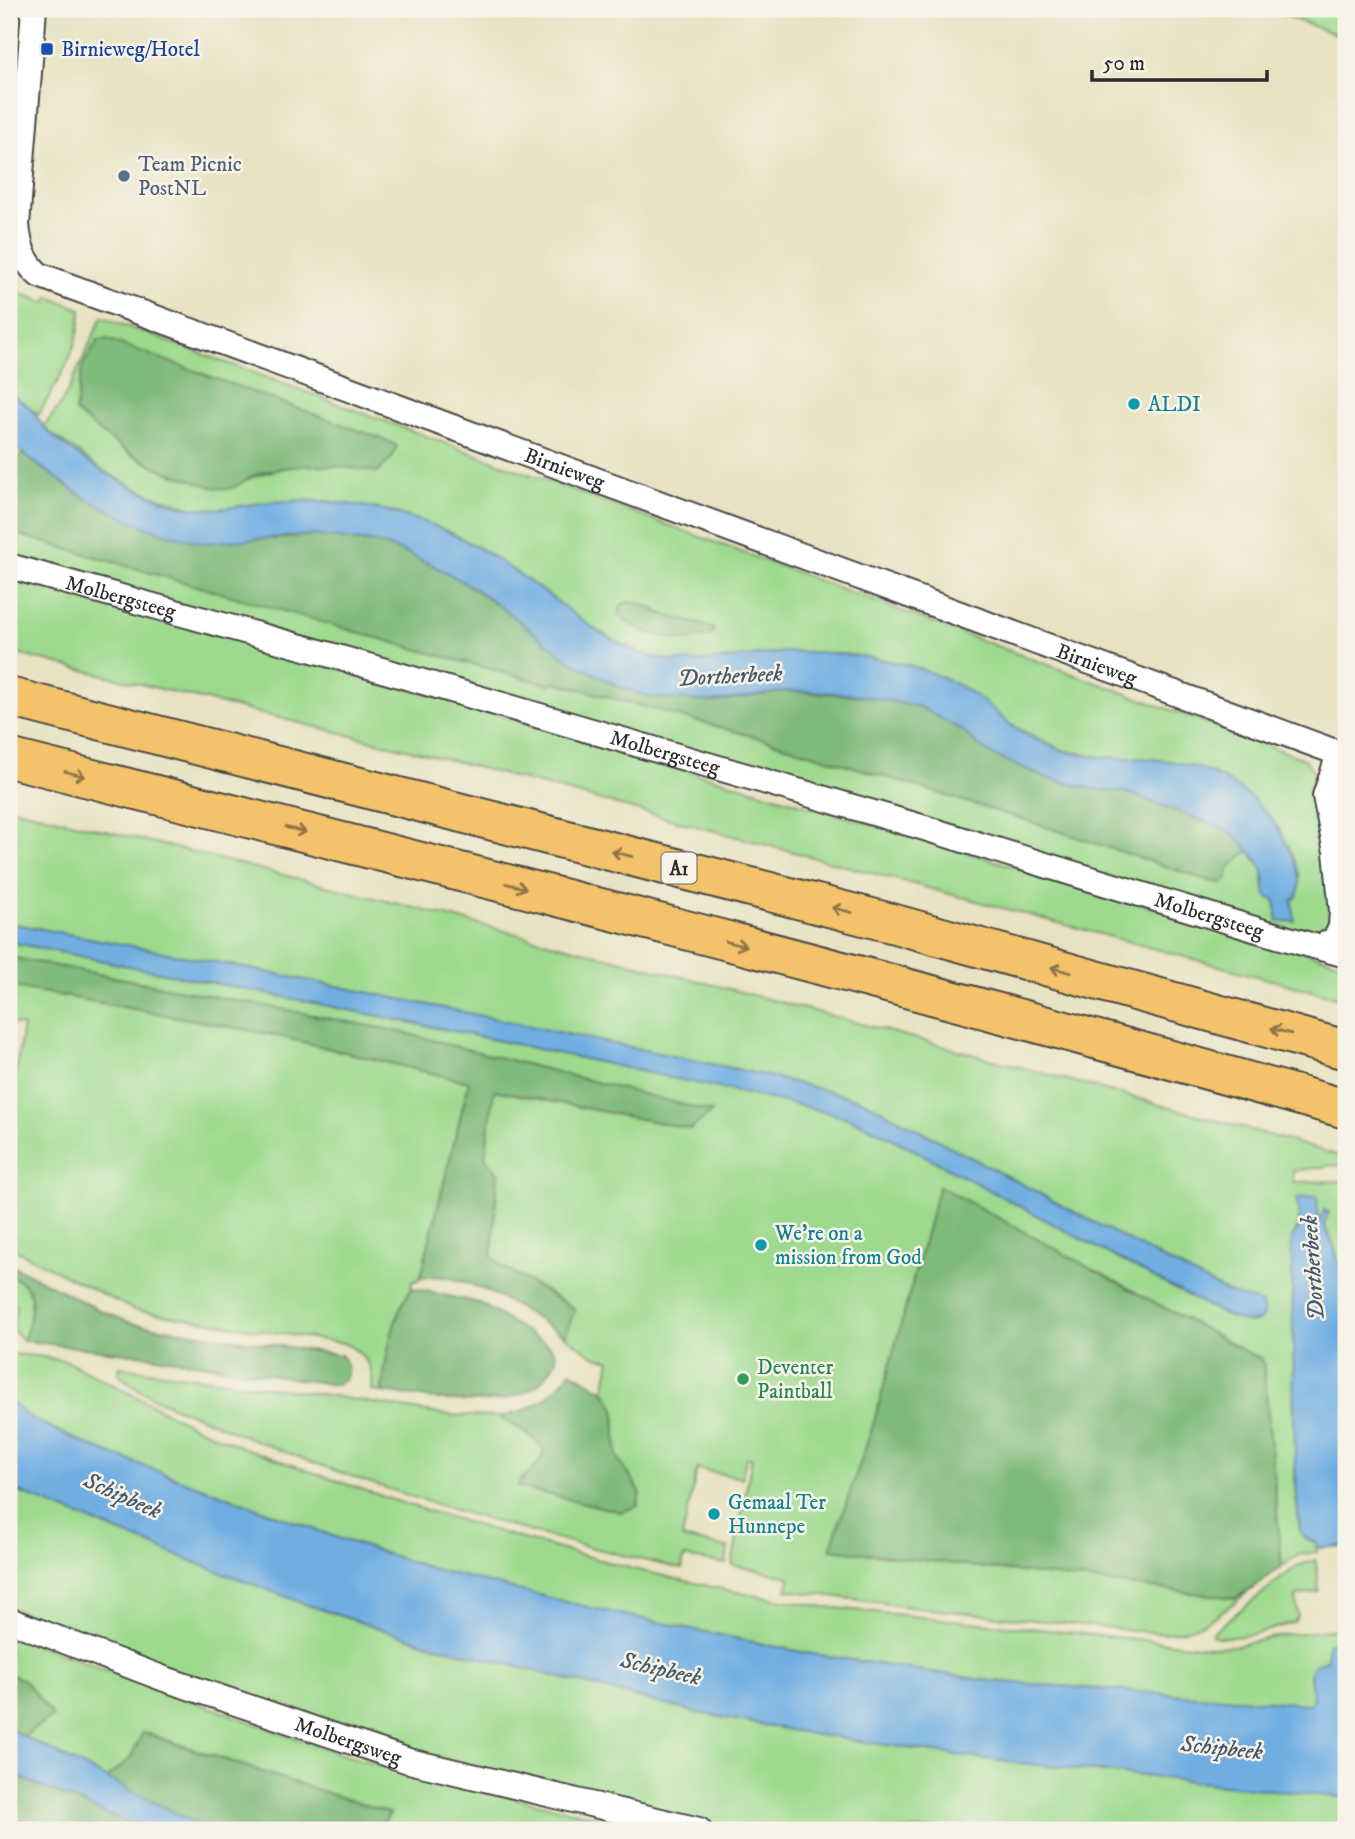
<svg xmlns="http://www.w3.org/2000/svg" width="1355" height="1839" font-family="'IM FELL DW Pica',serif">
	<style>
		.green { fill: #9eda8e; stroke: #64825c; stroke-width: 2; fill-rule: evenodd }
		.forest { fill: #7eba79; stroke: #547252; stroke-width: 2 }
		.water { fill: #70aee2; stroke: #4e6c86; stroke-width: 2 }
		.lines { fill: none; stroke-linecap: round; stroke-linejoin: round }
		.minor-casing { stroke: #474642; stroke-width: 28 }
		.motorway-casing { stroke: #474642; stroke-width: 42 }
		.minor { stroke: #fff; stroke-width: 24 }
		.motorway { stroke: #f3c26a; stroke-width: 38 }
		.oneway { stroke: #8f764a }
		.transit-dot { fill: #1a4fb4; stroke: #f7f3e8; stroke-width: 2.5 }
		.service-dot { fill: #5c6f8a; stroke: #f7f3e8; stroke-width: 2.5 }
		.culture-dot { fill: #0f9aa8; stroke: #f7f3e8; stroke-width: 2.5 }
		.leisure-dot { fill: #2e9e5b; stroke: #f7f3e8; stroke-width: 2.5 }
		.labels { text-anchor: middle; stroke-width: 5; stroke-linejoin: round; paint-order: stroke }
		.shield { fill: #f7f3e8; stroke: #686764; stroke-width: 2 }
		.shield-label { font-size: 19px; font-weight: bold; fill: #2b2b2b }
		.transit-label { font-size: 21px; fill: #164399; stroke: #f7f3e8; text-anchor: start }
		.service-label { font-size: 21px; fill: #4e5e75; stroke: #f7f3e8; text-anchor: start }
		.culture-label { font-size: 21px; fill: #0d838f; stroke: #f7f3e8; text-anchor: start }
		.street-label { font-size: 21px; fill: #2b2b2b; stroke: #f7f3e8 }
		.leisure-label { font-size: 21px; fill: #27864d; stroke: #f7f3e8; text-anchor: start }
		.water-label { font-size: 23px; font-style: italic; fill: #43596b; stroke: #f7f3e8 }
	</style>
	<rect width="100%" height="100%" fill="#f7f3e8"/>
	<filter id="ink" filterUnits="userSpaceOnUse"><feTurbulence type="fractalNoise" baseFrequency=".0143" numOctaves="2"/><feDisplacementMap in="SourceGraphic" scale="14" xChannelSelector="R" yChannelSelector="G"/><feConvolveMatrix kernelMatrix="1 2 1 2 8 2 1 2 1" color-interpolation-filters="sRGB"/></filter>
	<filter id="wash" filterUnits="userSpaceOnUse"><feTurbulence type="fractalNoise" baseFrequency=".00686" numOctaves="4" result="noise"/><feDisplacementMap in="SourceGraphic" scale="28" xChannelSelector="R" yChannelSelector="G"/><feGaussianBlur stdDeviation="1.57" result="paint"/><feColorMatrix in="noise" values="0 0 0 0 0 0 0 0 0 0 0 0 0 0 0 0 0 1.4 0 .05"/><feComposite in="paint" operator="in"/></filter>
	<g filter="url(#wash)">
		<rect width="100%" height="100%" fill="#e8e2c2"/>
		<!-- green -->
		<g class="green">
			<path d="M1267 9H1346V38Z"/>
			<path d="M9 286 17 292 46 303 49 297 81 309C81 348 57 382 39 414L9 394Z"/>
			<path d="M102 317 1304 759C1332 782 1329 891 1330 928L1316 937 9 556V532L416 649 550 685 554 682 770 741 1028 821 1213 882 1249 850 1263 870 1265 892 1268 897 1292 899 1300 875 1278 827 1170 761 1099 757 1062 750 1011 725 969 691 909 665 873 658 812 652H788L696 663 668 661 644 655 594 629 488 553 455 535 429 524 391 511 328 501 299 500 216 509 194 508 153 495 130 485 100 469 43 427 59 407 70 387ZM98 340 378 472C366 470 356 467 345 466 304 460 262 471 226 489L171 474 132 456 75 412 83 365ZM629 602 640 603 710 635 676 639Z"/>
			<path d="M9 574 221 633 1346 964V1000L427 754 9 652Z"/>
			<path d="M1346 779V866L1337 824V786Z"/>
			<path d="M9 807C342 889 674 972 1005 1063 1119 1094 1233 1123 1346 1158V1167L1334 1165 1293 1171V1182L1346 1181V1288L1333 1243 1324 1226 1318 1225 1317 1216 1307 1198H1297L1300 1225 1295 1233 1291 1247 1295 1313V1488L1300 1532 1308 1540 1316 1542 1317 1552 1298 1555 1282 1566 1263 1361 939 1186 873 1426 831 1549 1235 1598 1257 1585C1226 1609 1200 1634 1159 1633L911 1607 787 1590 790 1577 732 1565 752 1458H746L742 1478 697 1469 682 1538 728 1548 726 1564 684 1557 682 1569C521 1533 358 1486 207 1420 178 1408 140 1396 118 1373L120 1367 326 1395 444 1415 499 1417 529 1434 544 1450C542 1465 532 1471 521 1479L640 1492 617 1456 615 1408 604 1391 610 1360 592 1355 565 1336 574 1308 499 1264 492 1256 485 1157 494 1090 691 1129 401 1032 9 957V942L463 1033 803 1106 848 1118 882 1133 1224 1315 1249 1323 1259 1321 1254 1300 1238 1297 1224 1291 866 1102C771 1073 673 1057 576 1036 388 995 198 958 9 923Z"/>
			<path d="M9 986 269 1034 469 1082 420 1279 412 1282C412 1292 404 1297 401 1306 390 1333 385 1363 382 1392L372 1391C375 1368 364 1351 343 1343L134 1310 9 1247V1113L23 1026 9 1023Z"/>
			<path d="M9 1275C43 1290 30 1313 24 1341L12 1330 16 1306 9 1293Z"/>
			<path d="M9 1354 37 1356 67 1361 195 1427 242 1447 320 1475 405 1504 526 1540 633 1569 735 1592 825 1607 1210 1647 1233 1646 1284 1635 1346 1628V1658L1327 1660 1313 1666 1310 1674 1313 1701 1308 1704H1293L990 1681 806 1653 591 1608 433 1569 338 1538 85 1444 31 1418 9 1401Z"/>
			<path d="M9 1488 202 1565 311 1606 371 1626 433 1645 698 1713 818 1735 983 1759 1346 1798V1830H729L396 1747 230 1694 9 1607Z"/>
			<path d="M1316 1560 1319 1592 1296 1596 1298 1616 1294 1622C1274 1629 1232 1642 1212 1635L1214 1631 1297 1566Z"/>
			<path d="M9 1635 340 1754 448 1783 656 1830H450L442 1828 441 1830H377L390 1814 143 1732 130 1759 106 1779 23 1737 53 1716 24 1680 9 1674Z"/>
		</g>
		<!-- forest -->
		<g class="forest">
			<path d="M107 339 388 441 397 446 392 458 378 472C335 465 297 461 255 475 245 479 237 489 226 489 216 490 204 484 195 481 144 466 115 445 75 412L83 365 98 340Z"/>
			<path d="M22 454 86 499 273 539 312 535 376 543 402 551 450 574 508 611 570 661 620 687 651 697 714 702 787 691 864 696 900 702 920 707 942 718 963 731 977 745 1018 766 1068 784 1098 790 1126 792 1222 828 1237 837 1249 850 1229 868 1227 879 1222 883 1213 882 1028 821 770 741 554 682 550 685 416 649 9 532V470Z"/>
			<path d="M629 602 640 603 661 614 713 628V633C687 648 639 634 618 614L622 604Z"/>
			<path d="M9 957 401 1032 712 1112 691 1129 494 1090 485 1157 498 1173 492 1256 499 1265 575 1309 565 1336C530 1316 460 1265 420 1279L469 1082 269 1034 9 986Z"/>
			<path d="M939 1186 1263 1361 1282 1566 1257 1585 1235 1598 830 1549 873 1426Z"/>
			<path d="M9 1264 103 1312 134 1324 341 1355C350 1366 350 1379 336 1385L150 1356 24 1341C30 1313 43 1290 9 1275Z"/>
			<path d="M412 1288 479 1303 550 1346 556 1354V1361C551 1369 544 1380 536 1386 496 1414 427 1397 382 1392 386 1355 391 1319 412 1288Z"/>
			<path d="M571 1371 604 1391 615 1408 617 1456 640 1492 638 1506 621 1512 518 1487C524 1471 541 1469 544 1450L529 1434 499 1417C533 1411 550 1398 571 1371Z"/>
			<path d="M9 1674 24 1680 53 1716 23 1737 9 1729Z"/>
			<path d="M143 1732 169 1742 390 1813 377 1830H209L106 1779 130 1759Z"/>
			<path d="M9 1773 145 1830H45L9 1818Z"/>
		</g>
		<!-- water -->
		<g class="water">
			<path d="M10 393C17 398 27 404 33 411 38 416 40 424 46 429 77 460 150 502 194 508 219 511 244 505 268 502 325 498 381 505 435 526 478 544 516 572 554 599 583 621 614 646 649 656 696 669 741 655 788 652 817 651 848 654 877 659 910 664 944 675 973 694 986 702 996 712 1007 722 1022 734 1042 743 1060 749 1095 762 1133 755 1170 761 1219 769 1264 798 1286 842 1295 860 1305 878 1296 898L1292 900 1295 921 1278 922 1275 900 1267 897 1265 892V877L1259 862 1237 837 1222 828 1126 792 1098 790 1047 778 995 756 977 745 963 731 920 707 864 696 825 692 787 691 714 702 651 697 620 687 570 661 488 597 450 574 402 551 376 543 312 535 202 543 168 534 135 523 86 499 9 444Z"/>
			<path d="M9 923C198 958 388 995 576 1036 673 1057 771 1073 866 1102L1224 1291C1232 1295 1259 1300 1262 1305 1262 1306 1264 1315 1264 1316 1253 1328 1237 1320 1224 1315L882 1133 848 1118 803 1106 463 1033 9 942Z"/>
			<path d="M1317 1196 1318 1225 1324 1210 1328 1212 1324 1226 1333 1243 1346 1288V1546L1317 1548 1316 1542 1308 1540 1300 1532C1290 1438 1296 1342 1291 1247L1292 1238 1300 1225 1297 1198Z"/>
			<path d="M9 1401 31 1418 85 1444 338 1538 433 1569 591 1608 806 1653 990 1681 1308 1704 1313 1701 1310 1673 1313 1666 1327 1659V1644L1343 1642 1346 1658V1798L983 1759 818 1735 698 1713 433 1645 371 1626 311 1606 202 1565 9 1488Z"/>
			<path d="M9 1729 209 1830H145L9 1773Z"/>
		</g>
	</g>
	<g filter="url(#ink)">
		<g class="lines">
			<!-- minor casing -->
			<g class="minor-casing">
				<g id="minor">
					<path id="s1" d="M34 9 17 225C19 245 23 261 39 275L1346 756"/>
					<path id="s2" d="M9 566 327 654 918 826 1264 932 1346 955"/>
					<path d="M1320 947 1335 939 1341 927 1342 911 1336 852 1325 796 1339 754"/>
					<path id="s3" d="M9 1620 162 1678 409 1761 699 1830"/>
				</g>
			</g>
			<!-- motorway casing -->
			<g class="motorway-casing">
				<g id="motorway">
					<path d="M9 697 895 924 1346 1050"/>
					<path d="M9 758C456 870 903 983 1346 1109"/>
				</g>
			</g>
			<!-- minor -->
			<use href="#minor" class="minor"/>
			<!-- motorway -->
			<use href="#motorway" class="motorway"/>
		</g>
		<!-- one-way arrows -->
		<defs><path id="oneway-shaft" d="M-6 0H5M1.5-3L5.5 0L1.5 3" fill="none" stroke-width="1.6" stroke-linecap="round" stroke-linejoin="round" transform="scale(1.75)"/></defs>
		<g class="oneway">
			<use href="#oneway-shaft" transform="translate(75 774) rotate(14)"/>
			<use href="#oneway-shaft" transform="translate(296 830) rotate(14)"/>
			<use href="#oneway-shaft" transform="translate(622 854) rotate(-166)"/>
			<use href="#oneway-shaft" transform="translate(516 886) rotate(15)"/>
			<use href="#oneway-shaft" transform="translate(842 910) rotate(-166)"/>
			<use href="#oneway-shaft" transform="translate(736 944) rotate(15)"/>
			<use href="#oneway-shaft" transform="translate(1061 970) rotate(-164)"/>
			<use href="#oneway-shaft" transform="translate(1281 1031) rotate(-164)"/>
		</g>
	</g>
	<!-- markers -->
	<rect class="transit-dot" x="40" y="42" width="14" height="14" rx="3.5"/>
	<circle class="service-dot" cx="124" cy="176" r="7"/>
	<g class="culture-dot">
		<circle cx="1134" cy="404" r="7"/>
		<circle cx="761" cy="1245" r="7"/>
		<circle cx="714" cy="1514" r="7"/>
	</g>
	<circle class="leisure-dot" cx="743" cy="1379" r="7"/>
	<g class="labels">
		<!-- shield labels -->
		<rect class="shield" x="661.5" y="852.5" width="35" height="31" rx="5"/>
		<g class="shield-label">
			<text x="679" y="875">A1</text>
		</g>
		<!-- transit labels -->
		<g class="transit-label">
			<text x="61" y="56">Birnieweg/Hotel</text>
		</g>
		<!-- service labels -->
		<g class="service-label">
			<text x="138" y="171">Team Picnic<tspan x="138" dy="24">PostNL</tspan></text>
		</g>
		<!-- culture labels -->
		<g class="culture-label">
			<text x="1148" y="411">ALDI</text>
			<text x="775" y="1240">We're on a<tspan x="775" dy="24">mission from God</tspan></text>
			<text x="728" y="1509">Gemaal Ter<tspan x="728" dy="24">Hunnepe</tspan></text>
		</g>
		<!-- street labels -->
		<g class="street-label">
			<text dy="7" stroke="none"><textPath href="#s1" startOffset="833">Birnieweg</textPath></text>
			<text dy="7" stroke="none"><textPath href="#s2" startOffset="116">Molbergsteeg</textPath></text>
			<text dy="7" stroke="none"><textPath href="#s1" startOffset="1400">Birnieweg</textPath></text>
			<text dy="7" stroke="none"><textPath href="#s2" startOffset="682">Molbergsteeg</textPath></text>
			<text dy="7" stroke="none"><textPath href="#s2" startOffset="1250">Molbergsteeg</textPath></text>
			<text dy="7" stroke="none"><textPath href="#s3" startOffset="360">Molbergsweg</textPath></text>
		</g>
		<!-- leisure labels -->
		<g class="leisure-label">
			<text x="757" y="1374">Deventer<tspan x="757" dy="24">Paintball</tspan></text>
		</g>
		<!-- water labels -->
		<g class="water-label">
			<text transform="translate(730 675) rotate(-3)" y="8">Dortherbeek</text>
			<text transform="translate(1312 1268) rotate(-94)" y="8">Dortherbeek</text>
			<text transform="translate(123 1495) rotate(24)" y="8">Schipbeek</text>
			<text transform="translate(661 1668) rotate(13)" y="8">Schipbeek</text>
			<text transform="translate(1222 1747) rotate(6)" y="8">Schipbeek</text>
		</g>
	</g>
	<!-- margin -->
	<rect width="1355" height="1839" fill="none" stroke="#f7f3e8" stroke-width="35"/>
	<!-- scale -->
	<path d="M1092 70v10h175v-10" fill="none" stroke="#2b2b2b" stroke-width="3.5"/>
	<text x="1103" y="70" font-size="21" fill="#2b2b2b" stroke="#f7f3e8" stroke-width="5" paint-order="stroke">50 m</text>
</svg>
